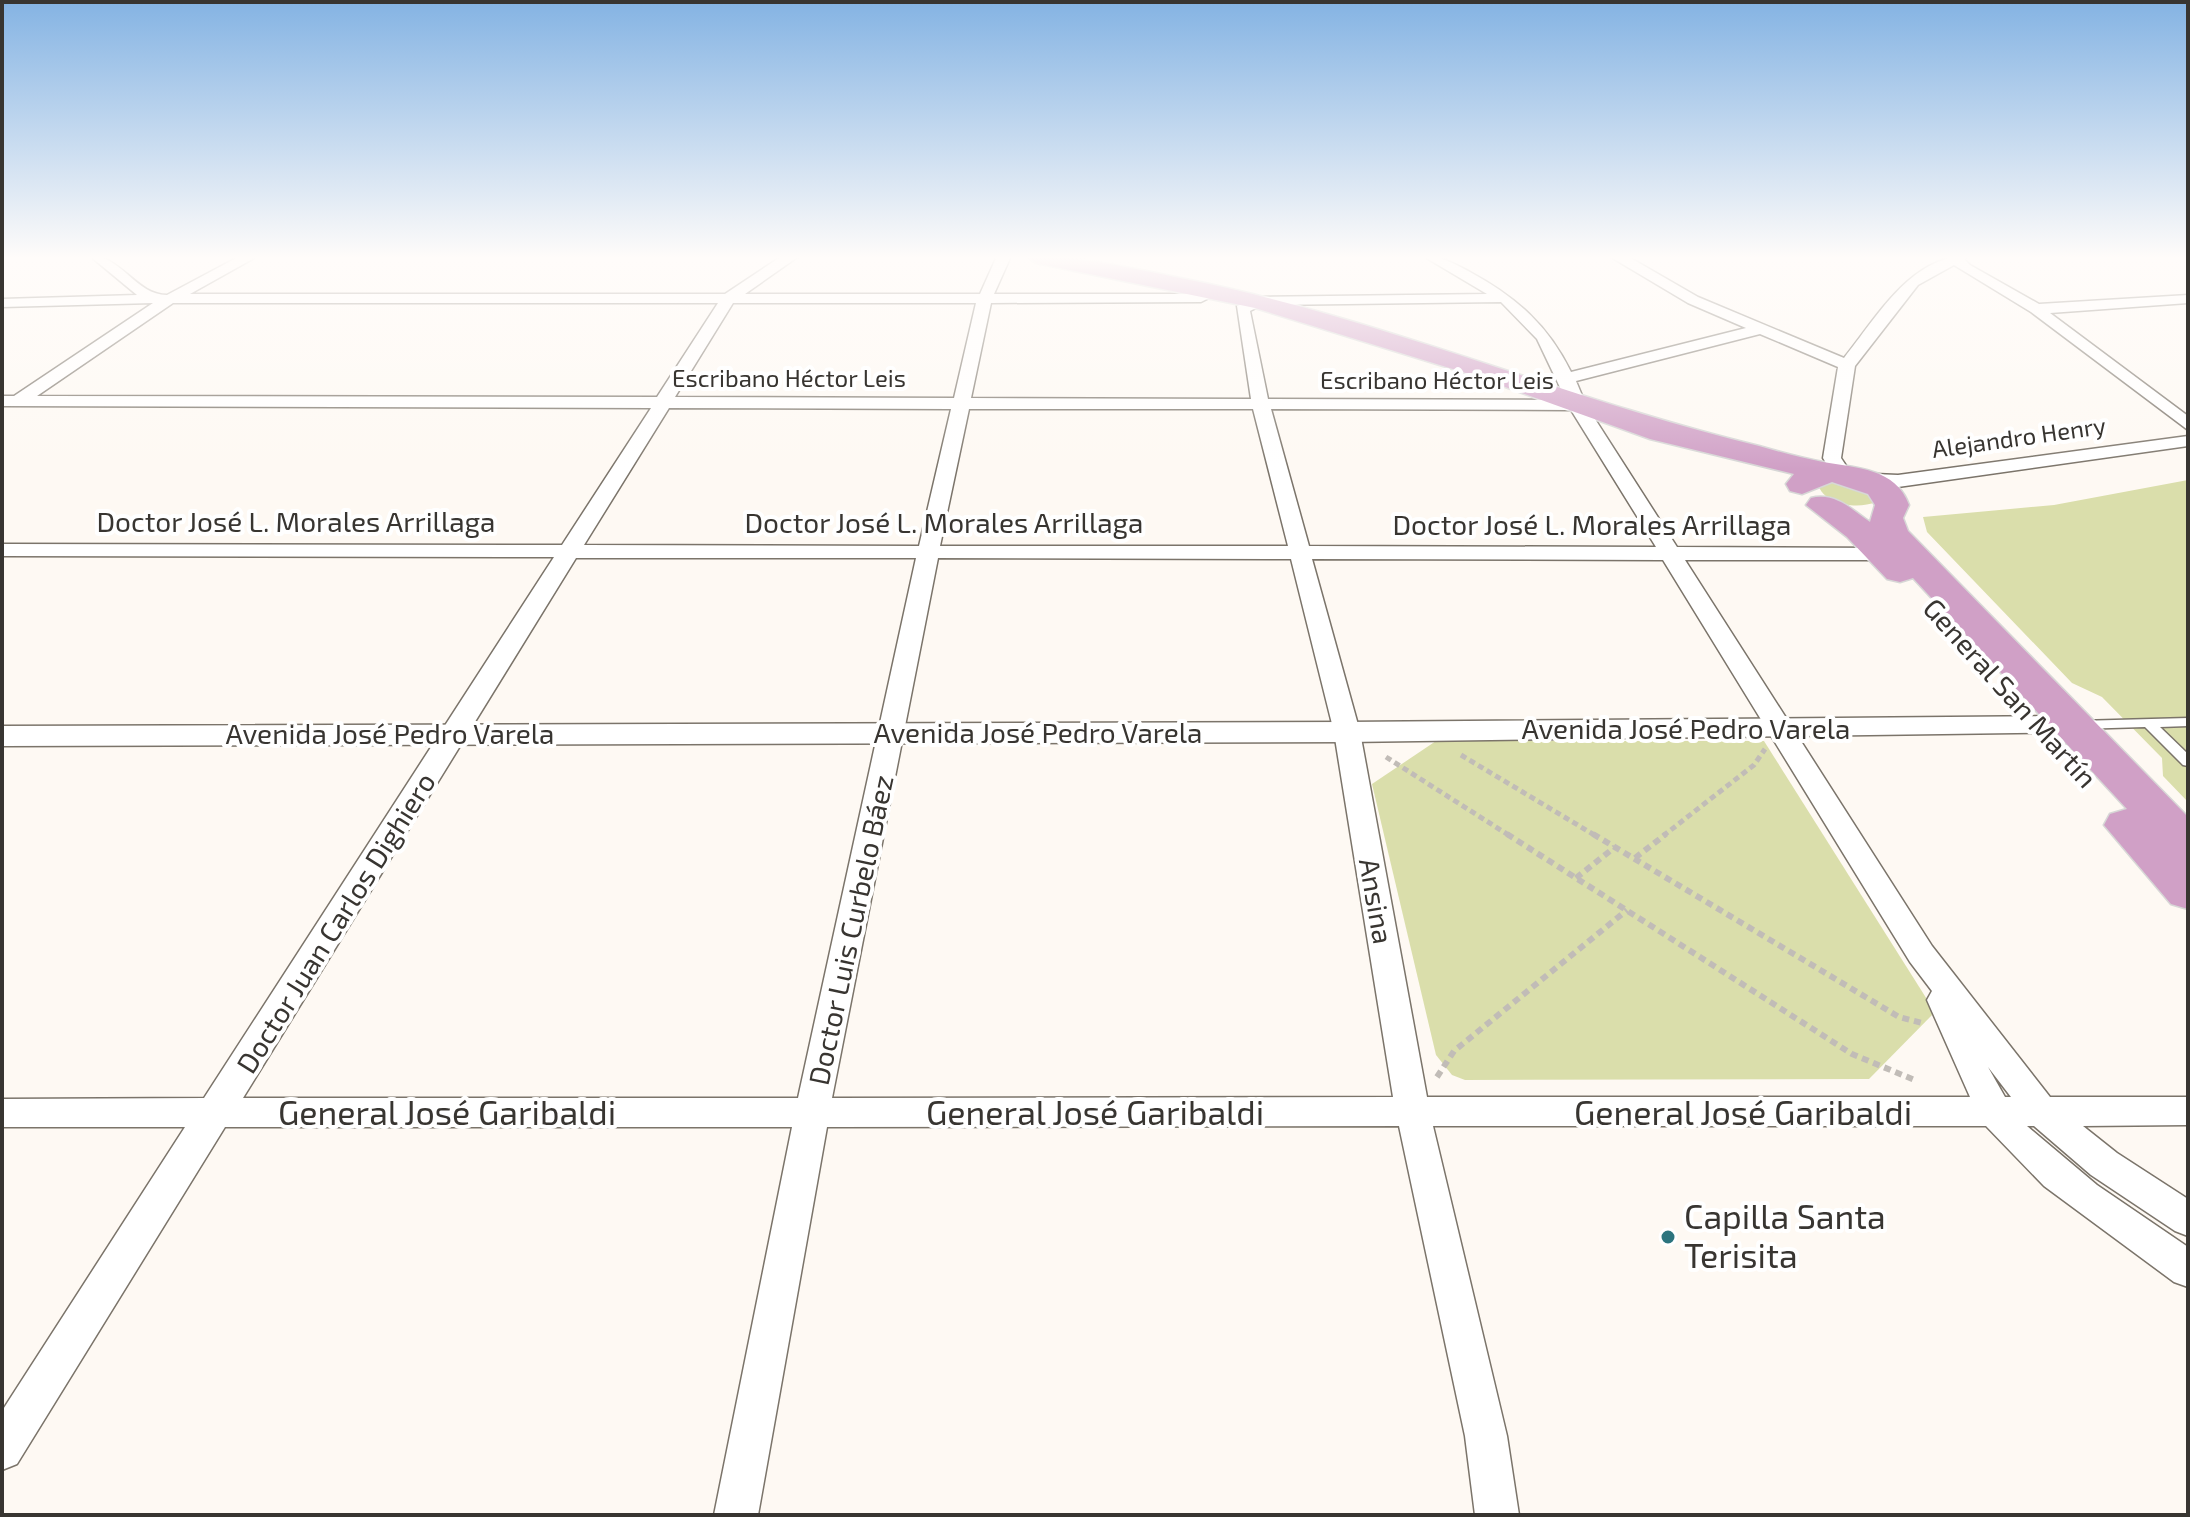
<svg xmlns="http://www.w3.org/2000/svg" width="2190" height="1517" font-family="'Exo 2',sans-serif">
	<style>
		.green { fill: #dadeab }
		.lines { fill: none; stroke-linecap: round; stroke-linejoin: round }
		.service-casing { stroke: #7b746a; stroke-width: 3 }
		.minor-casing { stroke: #7b746a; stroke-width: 3 }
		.tertiary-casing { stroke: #7b746a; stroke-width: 3 }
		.trunk-casing { stroke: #d7d7d6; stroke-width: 3 }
		.path-far1 { stroke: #c1bcb7; stroke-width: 5; stroke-dasharray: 6 4; stroke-linecap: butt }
		.path { stroke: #c1bcb7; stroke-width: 6; stroke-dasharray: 7 5; stroke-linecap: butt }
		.service { fill: #fff; fill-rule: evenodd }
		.minor { fill: #fff; fill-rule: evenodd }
		.tertiary { fill: #fff; fill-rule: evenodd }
		.trunk { fill: #d0a0c6; fill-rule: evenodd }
		.poi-dot { fill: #2c747e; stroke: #fff; stroke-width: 3 }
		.labels { text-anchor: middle; stroke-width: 8; stroke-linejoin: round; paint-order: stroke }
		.far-street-label { font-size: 24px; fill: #383531; stroke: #fff }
		.street-label { font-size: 28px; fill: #383531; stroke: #fff }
		.near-street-label { font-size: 34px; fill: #383531; stroke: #fff }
		.near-poi-label { font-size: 34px; fill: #383531; stroke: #fff; text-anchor: start }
	</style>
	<rect width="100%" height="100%" fill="#fef9f3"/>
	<!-- green -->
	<g class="green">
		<path d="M2188 480V802L2163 776 2162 758 2102 697 2072 683 1927 532 1923 517 2054 505Z"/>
		<path d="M1834 481 1861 485 1876 502C1859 509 1827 506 1819 487Z"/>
		<path d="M1436 741H1764L1935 1012 1869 1079 1465 1080 1452 1075 1436 1055 1372 784Z"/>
	</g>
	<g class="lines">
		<!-- service casing -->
		<g class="service-casing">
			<path id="service" d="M2188 718V726L2160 727 2188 754V766L2183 765 2145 727 2078 729 2071 725 2078 721Z"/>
		</g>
		<!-- minor casing -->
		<g class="minor-casing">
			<path id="minor" d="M90 256C122 256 136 295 167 295L240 256H258L190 294H725L782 256H799L745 294H980L997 256H1011L994 294H1199L1216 287 1223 291 1201 302 991 303 971 398 1251 399 1237 306 1260 297 1487 294 1423 256C1442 256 1453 263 1470 272 1516 297 1548 325 1571 372L1746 328 1688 303 1609 256H1627L1698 297 1844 358C1877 317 1911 256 1967 256L1964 259 1970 265 2039 304 2188 295V303L2050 313 2188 416V430L2031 312 1954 265 1918 285 1855 366 1841 458 1851 473 1898 475 2188 436V446L1898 487 1835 478 1823 458 1838 367 1760 334 1576 381 1586 405 1677 547 1885 548 1896 554 1885 560H1685L1932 946 2050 1097H2188V1125L2083 1126 2117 1153 2188 1199V1236L2175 1231 2091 1175 2034 1126H2027L2097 1185 2188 1247V1287L2174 1282 2044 1186 1986 1126H1433L1507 1436 1519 1515H1475L1465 1436 1399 1126 827 1127 758 1515H714L792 1127H225L17 1464 2 1470V1411L185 1127H2V1099L204 1098 554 557 2 556V544L562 545 651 408 2 406V396H14L153 303 2 307V299L137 295ZM1501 302 1537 339 1566 400 1268 399 1250 311 1262 305ZM173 303H718L657 397 37 396ZM733 303H976L954 398 675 397ZM669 408 951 409 919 546 584 545ZM969 409H1253L1288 546H940ZM1271 409 1571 410 1656 547 1309 546ZM576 558H916L798 1098H243ZM938 558 1291 559 1334 732 1393 1097 832 1098ZM1312 559 1663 560 1910 962 1932 991 1927 1000 1970 1097H1427L1360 732ZM1988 1067 2011 1097H2005Z"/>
		</g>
		<!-- tertiary casing -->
		<g class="tertiary-casing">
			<path id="tertiary" d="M2074 716 2085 718 2090 725 2085 732 1347 742 2 746V726L1347 722Z"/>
		</g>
		<!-- trunk casing -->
		<g class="trunk-casing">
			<path id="trunk" d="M1025 256C1080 256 1131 268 1185 279 1382 318 1565 399 1759 446 1780 452 1801 458 1823 462 1856 468 1896 468 1909 505L1903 518 1908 531 2188 817V909L2171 904 2104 825 2110 814 2127 809 1913 578 1900 582 1887 579 1847 537 1806 505 1811 498C1835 492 1851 509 1870 522L1875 505 1868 494 1832 482 1802 494 1790 491 1786 484 1794 474 1650 439 1469 374 1255 308 1036 263Z"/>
		</g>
		<!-- path-far1 -->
		<g class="path-far1">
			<path d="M1461 755 1596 836"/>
			<path d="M1386 757 1510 836"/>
			<path d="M1663 836 1754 765 1765 749"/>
		</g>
		<!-- path -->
		<g class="path">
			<path d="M1507 834 1852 1054 1917 1081"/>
			<path d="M1593 834 1899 1017 1922 1023"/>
			<path d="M1635 858 1666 834"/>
			<path d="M1576 878 1615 847"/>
			<path d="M1437 1077 1454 1051 1627 910"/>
		</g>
		<!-- service -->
		<use href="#service" class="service"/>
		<!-- minor -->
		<use href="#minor" class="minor"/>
		<!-- tertiary -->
		<use href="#tertiary" class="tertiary"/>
		<!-- trunk -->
		<use href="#trunk" class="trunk"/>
	</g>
	<!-- sky -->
	<linearGradient id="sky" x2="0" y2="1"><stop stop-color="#84b3e3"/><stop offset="0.55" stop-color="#fffcfa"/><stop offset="1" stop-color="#fffcfa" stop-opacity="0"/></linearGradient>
	<rect width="2190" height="469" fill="url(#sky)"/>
	<!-- markers -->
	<circle class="poi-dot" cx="1668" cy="1237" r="8"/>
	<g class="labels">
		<!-- far-street labels -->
		<g class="far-street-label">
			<text x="789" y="387">Escribano Héctor Leis</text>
			<text x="1437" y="389">Escribano Héctor Leis</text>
			<text transform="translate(2019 438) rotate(-8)" y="8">Alejandro Henry</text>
		</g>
		<!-- street labels -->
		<g class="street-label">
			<text x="296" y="532">Doctor José L. Morales Arrillaga</text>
			<text x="944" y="533">Doctor José L. Morales Arrillaga</text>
			<text x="1592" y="535">Doctor José L. Morales Arrillaga</text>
			<text transform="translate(2010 693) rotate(48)" y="10">General San Martín</text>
			<text x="1686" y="739">Avenida José Pedro Varela</text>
			<text x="1038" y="743">Avenida José Pedro Varela</text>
			<text x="390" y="744">Avenida José Pedro Varela</text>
			<text transform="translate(1376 901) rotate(80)" y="10">Ansina</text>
			<text transform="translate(336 923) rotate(-58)" y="10">Doctor Juan Carlos Dighiero</text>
			<text transform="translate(851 930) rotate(-78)" y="10">Doctor Luis Curbelo Báez</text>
		</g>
		<!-- near-street labels -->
		<g class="near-street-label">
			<text x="447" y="1125">General José Garibaldi</text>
			<text x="1095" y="1125">General José Garibaldi</text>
			<text x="1743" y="1125">General José Garibaldi</text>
		</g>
		<!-- near-poi labels -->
		<g class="near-poi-label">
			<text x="1684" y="1229">Capilla Santa<tspan x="1684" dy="39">Terisita</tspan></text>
		</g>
	</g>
	<!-- border -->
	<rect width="2190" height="1517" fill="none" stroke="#383531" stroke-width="8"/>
</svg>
